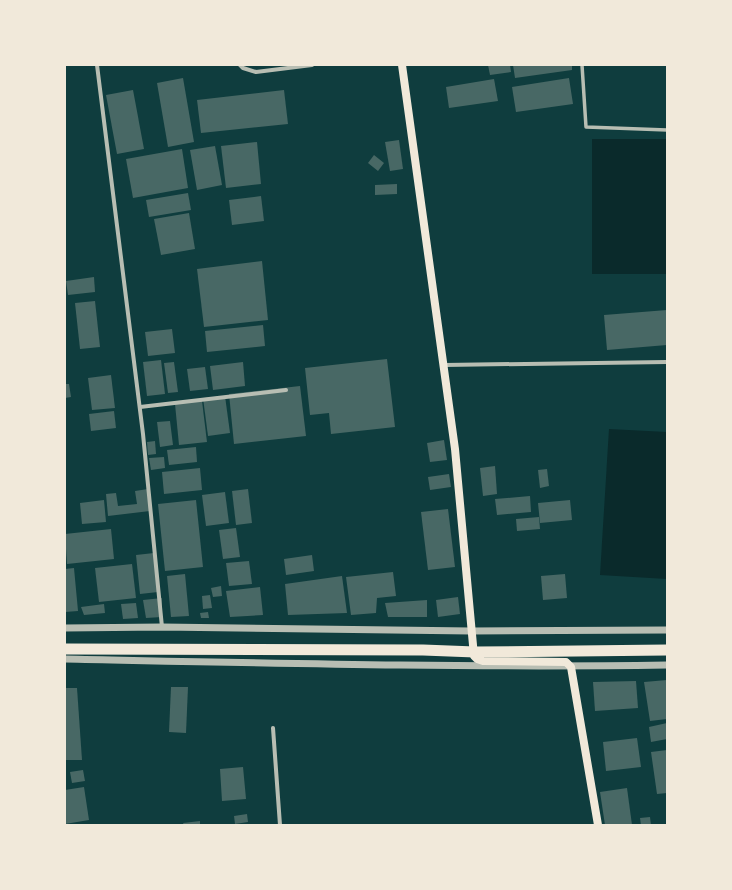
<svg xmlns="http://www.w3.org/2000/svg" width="732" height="890" font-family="Karla,sans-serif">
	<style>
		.water { fill: #0a2a2b }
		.building { fill: #486865 }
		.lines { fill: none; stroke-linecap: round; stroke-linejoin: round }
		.pedestrian { stroke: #b8beb3; stroke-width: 3.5 }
		.minor { stroke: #b8beb3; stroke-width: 4 }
		.tertiary { stroke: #b8beb3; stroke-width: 7 }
		.secondary { stroke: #f1e9da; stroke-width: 8 }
		.trunk { stroke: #f1e9da; stroke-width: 11 }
	</style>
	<rect width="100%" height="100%" fill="#0f3d3e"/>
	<!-- water -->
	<g class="water">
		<rect x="592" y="139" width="75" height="135"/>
		<path d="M609 429 667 432V579L600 575Z"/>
	</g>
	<!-- building -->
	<g class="building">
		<path d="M488 65H510L511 72 490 75Z"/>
		<path d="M513 65H572V70L515 78Z"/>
		<path d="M183 78 194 142 168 147 157 83Z"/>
		<path d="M569 78 573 104 516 112 512 87Z"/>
		<path d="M494 79 498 101 449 108 446 87Z"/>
		<path d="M133 90 144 149 117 154 106 95Z"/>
		<path d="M284 90 288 124 201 133 197 100Z"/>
		<path d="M399 140 403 169 390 171 385 142Z"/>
		<path d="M257 142 261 184 226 188 221 146Z"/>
		<path d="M215 146 222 185 197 190 190 150Z"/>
		<path d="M182 149 188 188 133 198 126 159Z"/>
		<path d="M374 155 384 163 378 171 368 163Z"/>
		<path d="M397 184V194L375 195V185Z"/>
		<path d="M188 193 191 210 149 217 146 200Z"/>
		<path d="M261 196 264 221 232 225 229 200Z"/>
		<path d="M189 213 195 249 161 255 154 219Z"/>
		<path d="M262 261 268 320 204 327 197 269Z"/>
		<path d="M94 277 95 292 68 295 66 281Z"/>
		<path d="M95 301 100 347 80 349 75 303Z"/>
		<path d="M667 310V345L607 350 604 315Z"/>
		<path d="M263 325 265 346 207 352 205 331Z"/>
		<path d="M172 329 175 353 148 356 145 332Z"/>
		<path d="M387 359 395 427 331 434 329 413 310 415 305 368Z"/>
		<path d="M161 360 165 394 147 396 143 362Z"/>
		<path d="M174 362 178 392 168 393 164 363Z"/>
		<path d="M243 362 245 386 213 390 210 366Z"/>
		<path d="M205 367 208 389 190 391 187 369Z"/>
		<path d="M111 375 115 408 92 410 88 378Z"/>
		<path d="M65 384H69L71 397 65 398Z"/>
		<path d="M300 386 306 436 234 444 229 394Z"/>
		<path d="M225 396 230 433 208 436 203 398Z"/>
		<path d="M202 401 207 442 179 445 175 404Z"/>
		<path d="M114 411 116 428 91 431 89 414Z"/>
		<path d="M170 421 173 445 160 447 157 422Z"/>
		<path d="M444 440 447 460 430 462 427 443Z"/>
		<path d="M155 441 156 454 148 455 147 442Z"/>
		<path d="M196 447 197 462 169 465 167 450Z"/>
		<path d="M164 457 165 468 151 470 149 458Z"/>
		<path d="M495 466 497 494 483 496 480 468Z"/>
		<path d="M200 468 202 490 164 494 162 472Z"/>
		<path d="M547 469 549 486 540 488 538 470Z"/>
		<path d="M449 474 451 487 430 490 428 477Z"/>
		<path d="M148 489 150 511 108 516 106 494 116 493 118 506 137 504 135 491Z"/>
		<path d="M248 489 252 523 236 525 232 491Z"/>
		<path d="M225 492 229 523 206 526 202 495Z"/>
		<path d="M530 496 531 512 497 515 495 499Z"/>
		<path d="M104 500 106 522 82 524 80 503Z"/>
		<path d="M196 500 203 567 165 571 158 504Z"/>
		<path d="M570 500 572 520 540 523 538 503Z"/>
		<path d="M448 509 455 567 428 570 421 512Z"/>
		<path d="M539 517 540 529 517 531 516 519Z"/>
		<path d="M236 528 240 557 223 559 219 530Z"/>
		<path d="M111 529 114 559 67 564 65 534Z"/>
		<path d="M154 553 158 592 140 594 136 555Z"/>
		<path d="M312 555 314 571 286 575 284 559Z"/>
		<path d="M249 561 252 584 229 586 226 563Z"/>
		<path d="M132 564 136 598 99 602 95 568Z"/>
		<path d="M74 568 78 611 65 612V569Z"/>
		<path d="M393 572 396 596 377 598 376 613 351 615 346 577Z"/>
		<path d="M185 574 189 616 171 617 167 576Z"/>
		<path d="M565 574 567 598 543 600 541 576Z"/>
		<path d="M342 576 347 613 288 615 285 584Z"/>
		<path d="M221 586 222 596 213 597 211 588Z"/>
		<path d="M260 587 263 615 230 617 226 591Z"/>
		<path d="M210 595 212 608 203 609 202 596Z"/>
		<path d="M458 597 460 614 438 617 436 600Z"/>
		<path d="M162 598V617L146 618 143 600Z"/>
		<path d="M427 600V617H388L385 603Z"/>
		<path d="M136 603 138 618 123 619 121 604Z"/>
		<path d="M104 604 105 613 84 615 81 607Z"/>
		<path d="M208 612 209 618H201L200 613Z"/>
		<path d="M667 680V719L650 721 644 682Z"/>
		<path d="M636 681 638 708 595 711 593 682Z"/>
		<path d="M171 687H188L186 733 169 732Z"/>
		<path d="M65 688H77L82 760H65Z"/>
		<path d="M667 723V739L651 742 649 727Z"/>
		<path d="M637 738 641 767 606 771 603 742Z"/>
		<path d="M667 750V793L657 794 651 752Z"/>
		<path d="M243 767 246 799 222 801 220 769Z"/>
		<path d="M83 770 85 781 72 783 70 772Z"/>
		<path d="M84 787 89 820 65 824V790Z"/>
		<path d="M627 788 632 825H605L600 792Z"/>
		<path d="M247 814 248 822 235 824 234 816Z"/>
		<path d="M650 817 651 825H641L640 818Z"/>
		<path d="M200 821V825H184L183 823Z"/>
	</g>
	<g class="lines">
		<!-- pedestrian -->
		<path class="pedestrian" d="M582 65 586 127 667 130"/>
		<!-- minor -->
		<g class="minor">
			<path d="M97 65 143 434 162 627"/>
			<path d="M240 65 243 68 256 72 312 65"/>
			<path d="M444 365 667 362"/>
			<path d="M140 407 286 390"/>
			<path d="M273 728 280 825"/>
		</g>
		<!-- tertiary -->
		<g class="tertiary">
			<path d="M65 628 162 627 471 631 667 630"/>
			<path d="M65 659C266 663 466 668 667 665"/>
		</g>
		<!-- secondary -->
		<path class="secondary" d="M402 65 455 449 474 656 477 659 483 661 566 662 571 667 598 825"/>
		<!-- trunk -->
		<path class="trunk" d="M65 649 423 650 475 652 667 650"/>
	</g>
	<!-- border -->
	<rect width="732" height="890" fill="none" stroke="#f1e9da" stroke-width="132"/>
</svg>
